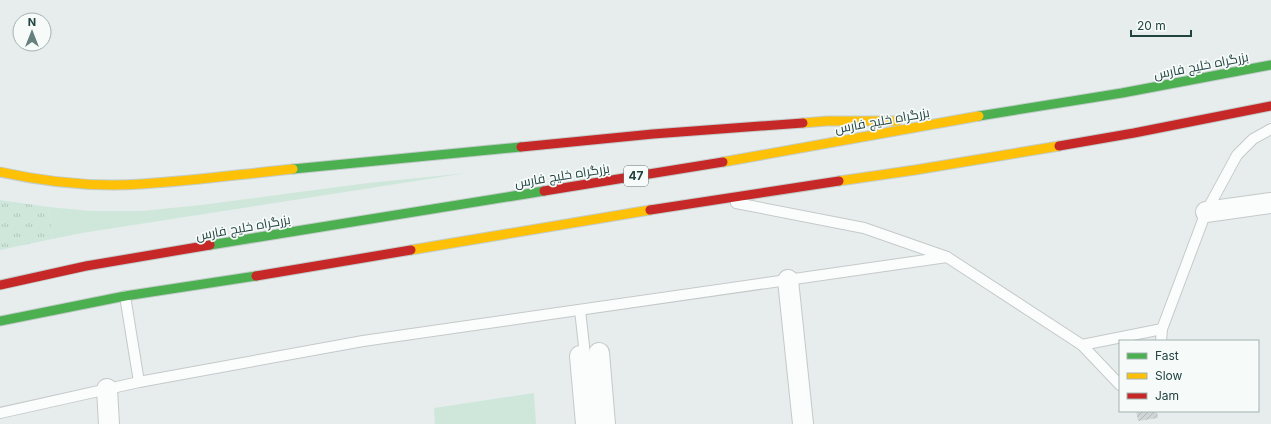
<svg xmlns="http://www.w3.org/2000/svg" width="1271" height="424" font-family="Inter,Cairo,sans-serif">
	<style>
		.green { fill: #cfe7db }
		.park { fill: url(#park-tufts) }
		.building { fill: url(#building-hatch) }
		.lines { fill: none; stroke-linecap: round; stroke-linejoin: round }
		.lane-casing { stroke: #c4cac9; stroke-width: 12 }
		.street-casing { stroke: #c4cac9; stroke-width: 22 }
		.fast-casing { stroke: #c2cccb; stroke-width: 11 }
		.slow-casing { stroke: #c2cccb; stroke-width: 11 }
		.jam-casing { stroke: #c2cccb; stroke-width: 11 }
		.lane { stroke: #fbfcfc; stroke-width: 10 }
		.street { stroke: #fbfcfc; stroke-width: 20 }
		.fast { stroke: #4caf50; stroke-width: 9 }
		.slow { stroke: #ffc107; stroke-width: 9 }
		.jam { stroke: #c62828; stroke-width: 9 }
		.labels { text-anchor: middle; stroke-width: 3.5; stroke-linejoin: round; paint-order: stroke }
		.shield { fill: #f6fbfa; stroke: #627b78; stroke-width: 1 }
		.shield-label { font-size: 12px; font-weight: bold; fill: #224441 }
		.street-label { font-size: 13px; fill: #224441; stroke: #f6fbfa }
	</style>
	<defs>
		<pattern id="park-tufts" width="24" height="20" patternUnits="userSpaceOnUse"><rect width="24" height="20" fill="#cfe7db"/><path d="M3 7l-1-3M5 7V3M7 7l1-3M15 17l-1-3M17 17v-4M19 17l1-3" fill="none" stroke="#b1c7bd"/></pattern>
		<pattern id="building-hatch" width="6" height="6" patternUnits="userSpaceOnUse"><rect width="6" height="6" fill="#cfd6d5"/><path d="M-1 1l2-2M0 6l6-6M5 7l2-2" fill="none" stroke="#b1b9b8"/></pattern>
	</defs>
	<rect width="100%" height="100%" fill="#e7edec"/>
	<!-- green -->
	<g class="green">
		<path d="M467 173 82 233 52 239 49 207 91 211H142L201 205 368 183Z"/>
		<path d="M534 393 536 424H435L434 408Z"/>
	</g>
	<!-- park -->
	<path class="park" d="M0 200 49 207 52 239 0 250Z"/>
	<!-- building -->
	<path class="building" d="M1136 411H1157L1158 418 1138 421Z"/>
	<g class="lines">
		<!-- lane casing -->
		<g class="lane-casing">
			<g id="lane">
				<path d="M736 203 864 228 947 257 1082 345 1120 385"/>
				<path d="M125 296 139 382"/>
				<path d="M580 310 585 355"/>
				<path d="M1161 341 1162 329 1206 212 1237 155 1253 139 1271 129"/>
				<path d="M1082 345 1162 329"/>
				<path d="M0 413 139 382 363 341 947 257"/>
			</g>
		</g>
		<!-- street casing -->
		<g class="street-casing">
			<g id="street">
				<path d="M1206 212 1271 203"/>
				<path d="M788 280 803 424"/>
				<path d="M599 353 605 424"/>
				<path d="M580 356 586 424"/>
				<path d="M107 389 109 424"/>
			</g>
		</g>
		<!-- fast casing -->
		<g class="fast-casing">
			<g id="fast">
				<path d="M979 116 1122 93 1271 65"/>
				<path d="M293 169 521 147"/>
				<path d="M210 245 544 191"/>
				<path d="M0 321 125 296 256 276"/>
			</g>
		</g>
		<!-- slow casing -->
		<g class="slow-casing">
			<g id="slow">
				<path d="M803 123 827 121H897"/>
				<path d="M723 162 979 116"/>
				<path d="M0 172C45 182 96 187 142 184 192 181 243 174 293 169"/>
				<path d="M839 181 915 170 1059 146"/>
				<path d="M411 250 650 210"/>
			</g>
		</g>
		<!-- jam casing -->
		<g class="jam-casing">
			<g id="jam">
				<path d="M1059 146 1134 133 1271 106"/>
				<path d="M521 147 653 134 803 123"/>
				<path d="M544 191 723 162"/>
				<path d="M650 210 839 181"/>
				<path d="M256 276 411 250"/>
				<path d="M0 285 86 266 210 245"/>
			</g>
		</g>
		<!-- lane -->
		<use href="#lane" class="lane"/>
		<!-- street -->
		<use href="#street" class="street"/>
		<!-- fast -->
		<use href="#fast" class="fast"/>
		<!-- slow -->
		<use href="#slow" class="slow"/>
		<!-- jam -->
		<use href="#jam" class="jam"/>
	</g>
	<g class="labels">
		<!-- shield labels -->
		<rect class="shield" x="624" y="166" width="24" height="20" rx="3"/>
		<g class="shield-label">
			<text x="636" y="180">47</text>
		</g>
		<!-- street labels -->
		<g class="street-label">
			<text transform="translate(1201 65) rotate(-11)" y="5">بزرگراه خلیج فارس</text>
			<text transform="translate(882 120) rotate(-10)" y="5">بزرگراه خلیج فارس</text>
			<text transform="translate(562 175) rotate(-9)" y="5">بزرگراه خلیج فارس</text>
			<text transform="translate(243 227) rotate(-10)" y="5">بزرگراه خلیج فارس</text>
		</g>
	</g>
	<!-- legend -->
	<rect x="1119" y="340" width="140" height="72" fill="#f6fbfa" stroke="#a1b2b0"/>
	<rect x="1127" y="353" width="20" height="6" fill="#4caf50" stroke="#a1b2b0"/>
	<text x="1155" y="360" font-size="12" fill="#224441">Fast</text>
	<rect x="1127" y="373" width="20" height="6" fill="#ffc107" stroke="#a1b2b0"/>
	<text x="1155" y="380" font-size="12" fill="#224441">Slow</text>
	<rect x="1127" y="393" width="20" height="6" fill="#c62828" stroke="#a1b2b0"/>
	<text x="1155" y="400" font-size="12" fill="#224441">Jam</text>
	<!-- north arrow -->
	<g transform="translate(32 32)"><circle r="19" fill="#f6fbfa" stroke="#a1b2b0"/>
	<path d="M0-3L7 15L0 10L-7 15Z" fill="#677f7d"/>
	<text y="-6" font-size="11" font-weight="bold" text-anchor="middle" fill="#224441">N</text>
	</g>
	<!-- scale -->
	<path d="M1131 30v6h60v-6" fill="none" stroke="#224441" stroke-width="2"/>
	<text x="1137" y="30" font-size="12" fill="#224441" stroke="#f6fbfa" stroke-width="3" paint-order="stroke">20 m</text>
</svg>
